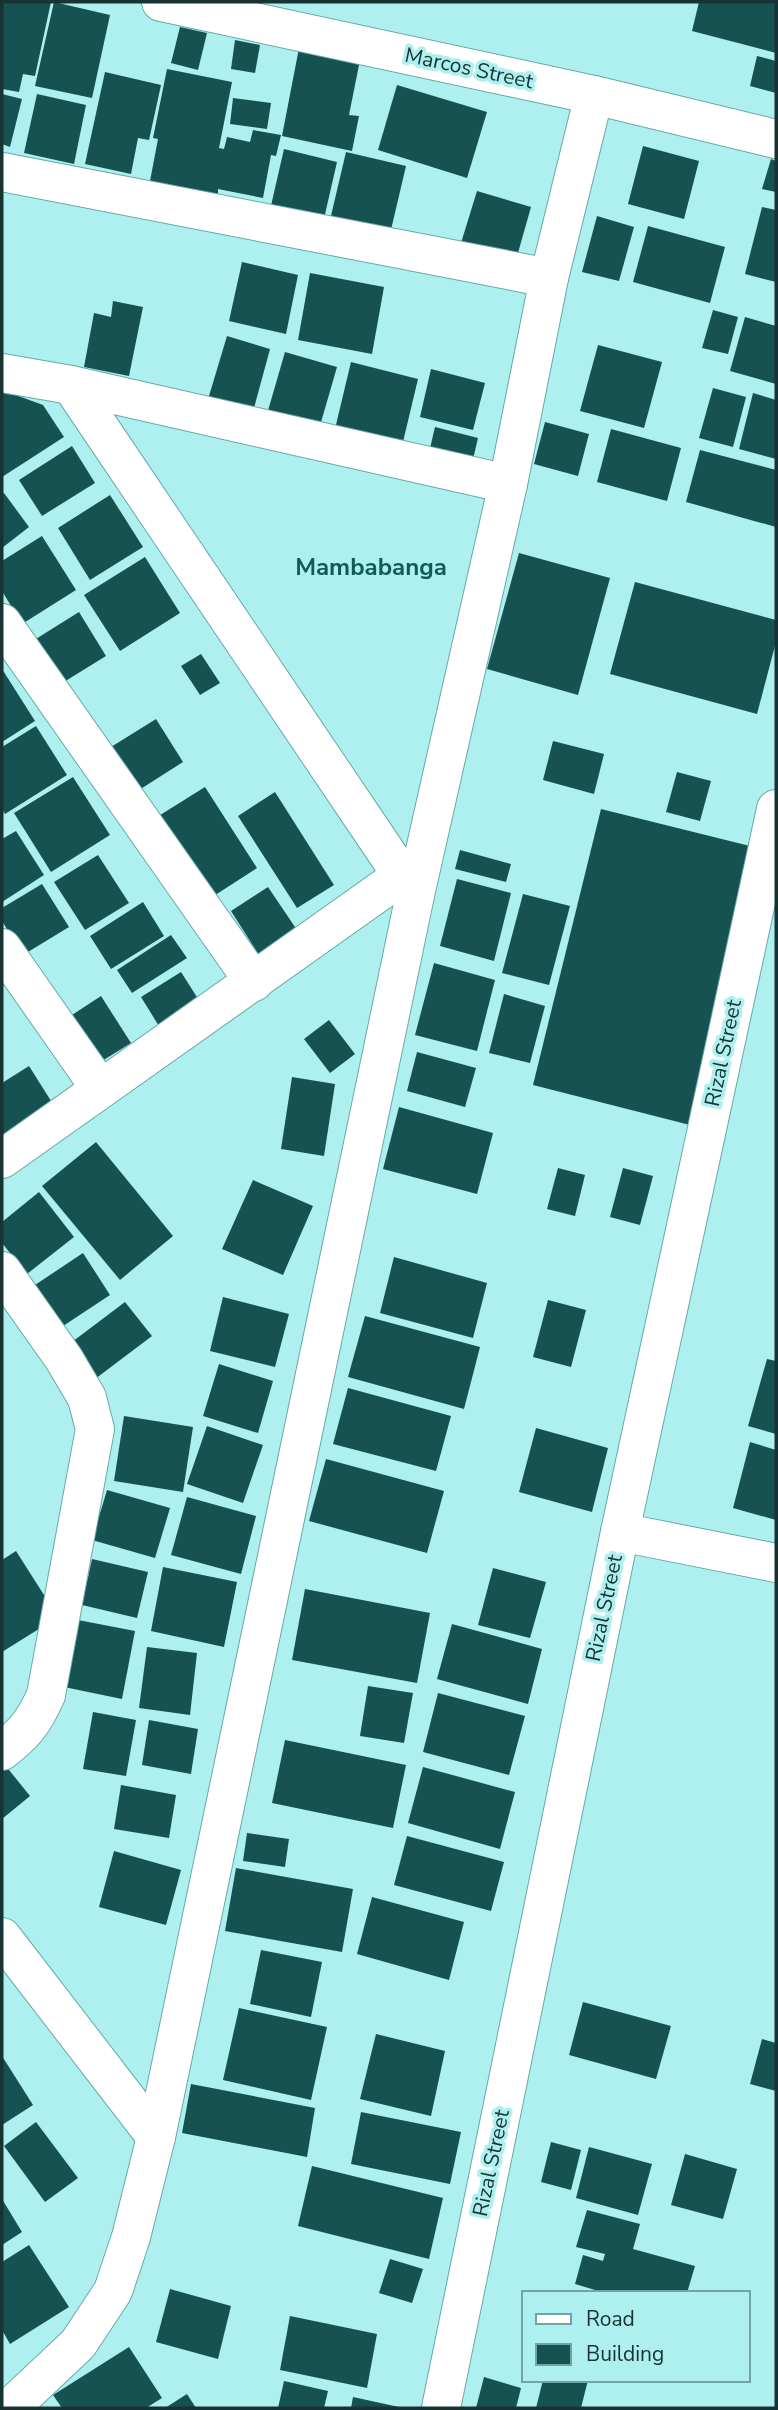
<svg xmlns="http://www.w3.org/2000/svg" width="778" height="2410" font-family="'Nunito Sans',sans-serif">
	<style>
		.building { fill: #165252 }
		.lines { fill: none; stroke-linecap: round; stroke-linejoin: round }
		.minor-casing { stroke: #67a9a8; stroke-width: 40 }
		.minor { stroke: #fff; stroke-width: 38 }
		.labels { text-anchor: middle; stroke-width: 7; stroke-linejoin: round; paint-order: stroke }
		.street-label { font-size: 21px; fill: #183333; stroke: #adf0ef }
		.quarter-label { font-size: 24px; font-weight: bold; fill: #115a5a; stroke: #adf0ef }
	</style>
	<rect width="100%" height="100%" fill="#adf0ef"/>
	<!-- building -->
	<g class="building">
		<path d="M2 2H51L35 76 23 74 19 92 2 89Z"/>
		<path d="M54 2 110 15 92 98 35 86Z"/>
		<path d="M699 2H776V53L692 31Z"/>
		<path d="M180 27 207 33 198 70 171 63Z"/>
		<path d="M235 40 260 45 255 73 231 69Z"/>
		<path d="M299 48 360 60 349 115 359 116 352 151 282 136Z"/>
		<path d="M757 56 776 61V93L750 86Z"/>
		<path d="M167 69 232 82 219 148 224 149 227 137 250 142 253 130 281 135 276 156 271 155 263 198 218 189V195L150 181 158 139 153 138Z"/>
		<path d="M105 72 161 85 149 140 138 138 131 174 85 164Z"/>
		<path d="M397 85 487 112 467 178 378 150Z"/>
		<path d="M2 94 22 99 10 147 2 144Z"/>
		<path d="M37 94 86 105 74 164 24 153Z"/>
		<path d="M233 98 271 103 267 129 230 124Z"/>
		<path d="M643 146 699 161 684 219 628 204Z"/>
		<path d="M284 149 337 162 323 223 270 210Z"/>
		<path d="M346 152 406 166 390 234 330 220Z"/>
		<path d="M771 159 776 161V192L762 189Z"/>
		<path d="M477 191 531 207 516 260 461 243Z"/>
		<path d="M762 207 776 210V282L745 274Z"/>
		<path d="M597 216 634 227 619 281 582 272Z"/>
		<path d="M648 226 725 247 710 303 633 282Z"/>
		<path d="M242 262 298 275 286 334 229 321Z"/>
		<path d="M310 273 384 287 372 354 298 340Z"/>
		<path d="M113 301 143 307 129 376 84 367 94 313 111 317Z"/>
		<path d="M713 310 738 317 728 354 702 348Z"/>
		<path d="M745 317 776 326V384L730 371Z"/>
		<path d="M227 336 270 349 251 419 206 406Z"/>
		<path d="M598 345 662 362 644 428 580 411Z"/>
		<path d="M285 352 337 367 317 436 265 421Z"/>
		<path d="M351 362 418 379 402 446 335 429Z"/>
		<path d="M431 369 485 383 473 430 420 417Z"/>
		<path d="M713 388 746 397 733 447 699 438Z"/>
		<path d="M2 390 43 405 64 437 2 477Z"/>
		<path d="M753 393 776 400V459L739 449Z"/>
		<path d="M545 422 589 434 578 476 534 464Z"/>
		<path d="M435 427 478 438 470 472 427 461Z"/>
		<path d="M611 429 681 448 667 501 597 482Z"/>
		<path d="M72 446 95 483 42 516 19 480Z"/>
		<path d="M700 450 776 470V527L686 502Z"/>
		<path d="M4 493 29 527 2 548V494Z"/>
		<path d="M110 495 143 547 90 580 58 528Z"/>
		<path d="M42 536 76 590 22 624 2 591V561Z"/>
		<path d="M519 553 610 578 578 695 487 669Z"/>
		<path d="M145 557 180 613 120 651 84 595Z"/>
		<path d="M635 582 776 620V642L757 714 610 674Z"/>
		<path d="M79 612 106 656 59 685 31 642Z"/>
		<path d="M201 654 220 683 200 695 181 666Z"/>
		<path d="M2 669 35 721 2 742Z"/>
		<path d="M156 719 183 762 139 790 111 747Z"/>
		<path d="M36 726 67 775 5 814 2 809V747Z"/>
		<path d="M553 741 604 754 594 794 543 780Z"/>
		<path d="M677 772 711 781 700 821 666 812Z"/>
		<path d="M73 777 110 835 51 872 14 813Z"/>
		<path d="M205 787 257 868 209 899 157 817Z"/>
		<path d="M275 792 334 885 297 908 238 816Z"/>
		<path d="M601 809 758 848 690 1125 533 1085Z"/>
		<path d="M16 831 44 875 2 902V839Z"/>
		<path d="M460 850 511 864 506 882 455 869Z"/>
		<path d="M98 855 129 903 85 930 54 882Z"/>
		<path d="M457 879 511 893 494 961 440 946Z"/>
		<path d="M42 884 69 927 23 955 2 921V908Z"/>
		<path d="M268 887 297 930 259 955 231 911Z"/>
		<path d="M523 894 570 906 549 985 502 973Z"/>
		<path d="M143 902 164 936 111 969 90 936Z"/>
		<path d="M171 935 187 958 132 993 117 970Z"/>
		<path d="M434 963 495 980 477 1051 415 1035Z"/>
		<path d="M181 972 202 1005 162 1031 141 997Z"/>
		<path d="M504 994 545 1006 530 1063 489 1053Z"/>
		<path d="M101 996 131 1043 102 1061 72 1015Z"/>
		<path d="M329 1020 355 1054 330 1073 304 1039Z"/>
		<path d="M417 1052 476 1068 465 1107 407 1091Z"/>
		<path d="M29 1066 58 1112 2 1148V1083Z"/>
		<path d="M292 1077 335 1084 324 1156 281 1149Z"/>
		<path d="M399 1107 493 1133 477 1194 383 1169Z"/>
		<path d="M96 1142 173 1236 120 1280 42 1186Z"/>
		<path d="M558 1168 585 1175 575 1216 547 1209Z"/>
		<path d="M623 1168 653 1176 640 1225 610 1217Z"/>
		<path d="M253 1180 313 1206 283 1275 222 1249Z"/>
		<path d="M39 1192 74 1237 27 1274 2 1243V1222Z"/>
		<path d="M83 1253 110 1295 57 1330 29 1289Z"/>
		<path d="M394 1257 487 1283 473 1338 380 1313Z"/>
		<path d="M223 1297 289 1314 275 1367 210 1351Z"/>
		<path d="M548 1300 586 1310 571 1367 533 1357Z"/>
		<path d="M125 1302 152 1336 95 1379 68 1345Z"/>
		<path d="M365 1316 480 1347 464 1409 348 1377Z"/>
		<path d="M767 1359 776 1361V1434L748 1426Z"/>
		<path d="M219 1364 273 1381 258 1433 203 1416Z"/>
		<path d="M348 1388 451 1416 436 1471 333 1444Z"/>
		<path d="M124 1416 193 1427 183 1492 114 1481Z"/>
		<path d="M207 1426 263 1445 243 1503 187 1484Z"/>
		<path d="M536 1428 608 1448 592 1512 519 1492Z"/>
		<path d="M750 1442 776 1450V1520L733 1508Z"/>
		<path d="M326 1459 444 1491 427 1553 309 1521Z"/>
		<path d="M107 1490 170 1508 155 1558 92 1540Z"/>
		<path d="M187 1497 256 1516 241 1574 171 1555Z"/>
		<path d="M16 1551 58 1617 2 1652V1560Z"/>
		<path d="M92 1559 148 1572 137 1618 82 1605Z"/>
		<path d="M163 1567 237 1582 224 1647 151 1631Z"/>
		<path d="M493 1568 546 1582 530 1638 478 1625Z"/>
		<path d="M305 1589 430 1613 417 1683 292 1660Z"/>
		<path d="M78 1620 135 1631 122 1699 64 1687Z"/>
		<path d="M452 1624 542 1649 528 1704 437 1679Z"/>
		<path d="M147 1647 197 1653 190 1715 139 1708Z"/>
		<path d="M368 1686 413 1693 404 1743 360 1736Z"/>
		<path d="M438 1693 525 1716 509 1775 423 1752Z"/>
		<path d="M93 1712 136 1720 126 1776 83 1769Z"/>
		<path d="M149 1720 198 1729 191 1774 142 1765Z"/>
		<path d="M285 1740 406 1765 393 1828 272 1803Z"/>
		<path d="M5 1765 30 1796 2 1819V1768Z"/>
		<path d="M423 1767 515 1792 500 1849 408 1823Z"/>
		<path d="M121 1785 176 1795 169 1838 114 1829Z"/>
		<path d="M247 1833 289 1839 285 1867 243 1861Z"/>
		<path d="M407 1836 504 1862 491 1911 394 1885Z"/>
		<path d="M114 1851 181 1870 166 1925 99 1907Z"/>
		<path d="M236 1868 353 1889 342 1952 225 1931Z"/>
		<path d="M372 1897 464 1922 449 1980 357 1954Z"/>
		<path d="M261 1950 322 1962 311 2017 250 2004Z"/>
		<path d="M583 2002 671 2026 656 2079 569 2055Z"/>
		<path d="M239 2008 327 2027 311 2100 223 2080Z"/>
		<path d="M376 2034 445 2051 431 2116 360 2099Z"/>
		<path d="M762 2039 776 2043V2091L750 2084Z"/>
		<path d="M2 2056 33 2105 2 2125Z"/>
		<path d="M191 2084 315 2108 307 2157 182 2133Z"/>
		<path d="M361 2112 461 2132 450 2184 351 2164Z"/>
		<path d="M36 2122 78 2178 45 2202 4 2146Z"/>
		<path d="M551 2142 581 2150 571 2190 541 2182Z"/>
		<path d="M589 2147 652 2164 638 2215 576 2198Z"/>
		<path d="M685 2154 737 2169 723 2219 671 2205Z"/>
		<path d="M312 2166 443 2198 429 2259 298 2226Z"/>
		<path d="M2 2199 22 2232 2 2245Z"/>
		<path d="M587 2210 640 2224 633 2249 695 2266 687 2293H594L595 2290 575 2284 583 2255 603 2261 605 2254 576 2247Z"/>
		<path d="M29 2245 69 2307 10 2344 2 2330V2262Z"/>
		<path d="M390 2259 423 2269 412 2303 379 2293Z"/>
		<path d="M170 2289 231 2306 218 2359 156 2342Z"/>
		<path d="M290 2316 377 2334 367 2388 280 2370Z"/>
		<path d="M129 2347 162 2398 146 2408H62L53 2395Z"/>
		<path d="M484 2377 521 2388 516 2408H476Z"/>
		<path d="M543 2380H588L581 2408H536Z"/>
		<path d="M284 2381 328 2391 324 2408H278Z"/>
		<path d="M187 2394 196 2408H165Z"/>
		<path d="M353 2397 399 2407V2408H351Z"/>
	</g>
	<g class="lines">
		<!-- minor casing -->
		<g class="minor-casing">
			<g id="minor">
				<path d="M161 2 594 95 776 139"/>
				<path d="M2 172 549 278"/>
				<path d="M2 373 71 385 508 484"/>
				<path d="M71 385 415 895"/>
				<path d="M2 623 254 982"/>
				<path d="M2 948 100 1088"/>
				<path d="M2 1159 400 877"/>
				<path d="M2 1271 64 1359 87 1398 95 1429 46 1695C34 1722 25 1733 2 1751"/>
				<path d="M620 1532 776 1563"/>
				<path d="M2 1937 156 2137"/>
				<path d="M10 2408 78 2344 113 2291 131 2237 156 2137 415 895 508 484 549 278 594 95"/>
				<path d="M441 2408 620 1532 776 809"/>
			</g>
		</g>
		<!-- minor -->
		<use href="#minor" class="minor"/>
	</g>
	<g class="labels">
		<!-- street labels -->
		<g class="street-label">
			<text transform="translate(469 68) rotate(12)" y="7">Marcos Street</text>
			<text transform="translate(723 1053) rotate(-78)" y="7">Rizal Street</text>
			<text transform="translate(604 1608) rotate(-78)" y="7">Rizal Street</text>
			<text transform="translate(491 2163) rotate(-78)" y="7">Rizal Street</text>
		</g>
		<!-- quarter labels -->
		<g class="quarter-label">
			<text x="371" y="575">Mambabanga</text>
		</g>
	</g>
	<!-- border -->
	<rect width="778" height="2410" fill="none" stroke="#183333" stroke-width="7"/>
	<!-- legend -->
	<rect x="522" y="2291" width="228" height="91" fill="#adf0ef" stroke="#71a4a4" stroke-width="2"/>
	<rect x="536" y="2314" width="35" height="10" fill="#ffffff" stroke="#71a4a4" stroke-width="2"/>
	<text x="586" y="2326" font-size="21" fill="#183333">Road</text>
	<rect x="536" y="2344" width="35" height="21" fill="#165252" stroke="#71a4a4" stroke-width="2"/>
	<text x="586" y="2361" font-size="21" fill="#183333">Building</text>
</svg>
